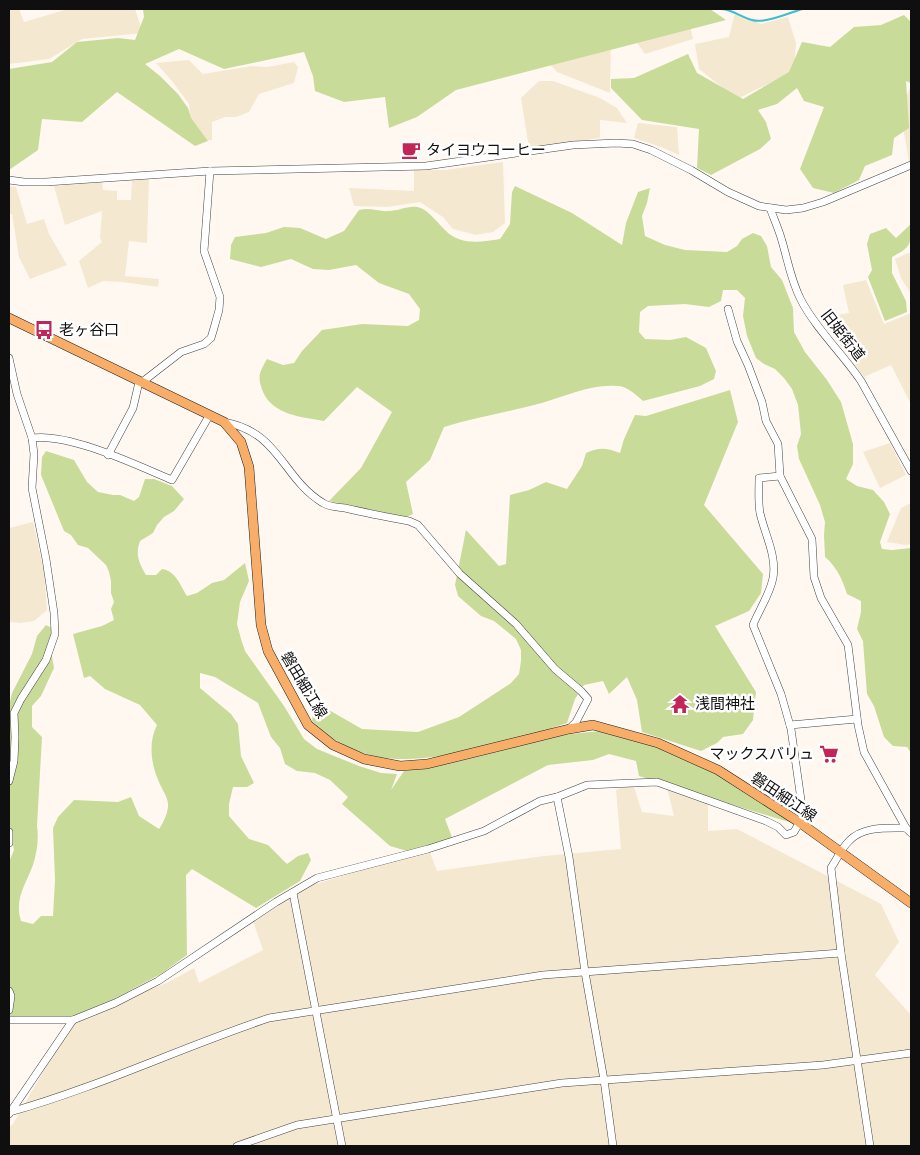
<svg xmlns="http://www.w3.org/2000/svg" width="920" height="1155" font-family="'Source Serif 4','Noto Sans JP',serif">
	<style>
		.farmland { fill: #f5e8d1 }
		.forest { fill: #c9db99 }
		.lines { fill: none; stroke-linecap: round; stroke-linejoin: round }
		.stream { stroke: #3cbcce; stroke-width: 2 }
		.minor-casing { stroke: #424242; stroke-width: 8 }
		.major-casing { stroke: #202020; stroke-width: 10 }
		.minor { stroke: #fff; stroke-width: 7 }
		.major { stroke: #f8ad68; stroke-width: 9 }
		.labels { text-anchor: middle; stroke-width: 5; stroke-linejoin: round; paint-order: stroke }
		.poi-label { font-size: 15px; fill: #0f0f0f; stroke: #fff; text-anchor: start }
		.street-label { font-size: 15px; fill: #0f0f0f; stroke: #fff }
	</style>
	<rect width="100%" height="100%" fill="#fff8f1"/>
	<!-- farmland -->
	<g class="farmland">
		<path d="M9 9H19L24 22 68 9H135L143 33 82 39 49 59 9 64Z"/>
		<path d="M735 13 761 24 788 17 796 43 794 71 737 99 699 69 695 44 729 37Z"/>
		<path d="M690 25 693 39 645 54 630 33Z"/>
		<path d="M611 39 610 93 557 72 544 58Z"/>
		<path d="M189 60 203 74 252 66 267 67 294 62 298 67 294 83 259 94 249 112 236 117H225L212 122V140L201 141 191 128 189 104 172 81 156 63Z"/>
		<path d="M539 81H553L600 98 617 108 627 123 600 120V138L529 148 521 98Z"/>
		<path d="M911 86V161H909L900 110Z"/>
		<path d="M638 123 677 127 679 155 661 147 634 138Z"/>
		<path d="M503 162 505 223 493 232 476 235 453 229 443 217 420 202 387 207 354 206 349 188 414 191V170H445Z"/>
		<path d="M149 179 147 243 129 241 125 276 159 279 158 287 123 282 103 281 88 288 79 261 102 242 100 238 102 211 65 225 54 186 102 182 103 190 117 191V200H131L132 180Z"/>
		<path d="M9 186 16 187 27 224 44 219 49 234 67 265 30 279 19 257 12 214H9Z"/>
		<path d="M908 253 911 254V294L901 278 895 259Z"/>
		<path d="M866 280 884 324 911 313V303V404L891 365 864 377 830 331 844 332 836 315 849 313 843 285Z"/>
		<path d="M890 443 906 475 880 488 863 452Z"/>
		<path d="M911 503V544L906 545 887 542 901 508Z"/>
		<path d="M33 522 44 571 47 610 34 621 21 623 9 622V528Z"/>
		<path d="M633 784 642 812 674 816 667 788 708 802V831L737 829 881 904 899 942 875 975 911 1015V1146H9V1127L13 1124 73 1020 169 982 194 968 199 983 263 950 253 921 299 889 429 850 437 871 544 856 621 849 616 790Z"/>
	</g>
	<!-- forest -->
	<g class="forest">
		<path d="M143 9H710L726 20 456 90 417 117 389 128 385 97 344 102 315 91 313 76 304 52 224 69 179 49 145 64 160 76 178 94 188 108 191 118 208 141 195 146 117 92 82 122 42 119 38 150 9 170V69L52 62 77 42 118 38 135 40 144 17Z"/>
		<path d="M904 15 911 22V83L906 81 909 128 894 138 892 155 865 166 859 180 834 193 813 188 800 169 824 107 804 101 797 88 777 104 758 110 766 122 771 139 760 149 711 175 697 168 699 129 642 120 611 88V79L634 78 688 54 697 73 743 99 789 72 802 42 830 47 854 27 881 25Z"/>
		<path d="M515 186 572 213 622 245 626 223 638 192 650 188 647 203 642 216 645 236 665 245 685 250 727 252 737 246 742 239 753 233 761 236 767 246 771 267 782 280 793 308 794 332 805 352 827 380 841 402 853 444V464L846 479 857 486 873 490 884 502 890 514 880 542 882 549 892 550 911 548V753L907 747 893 746 884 737 874 706 867 694 863 641 857 629 861 612V601L847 594C842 579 837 567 825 557L824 535 825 522 820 505 799 459 797 446 801 434 798 405 792 389 784 378 775 369 764 364 756 358 747 336 743 316 745 298 737 290H723L721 301 709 307 685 304 648 306 640 312 639 332 645 339 670 340 686 337 706 348 716 371 714 379 700 386 643 401C635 394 627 386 617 386 591 384 566 396 542 403 509 412 476 417 444 427L430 460 406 482 413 514 406 517 329 501 361 468 392 412 357 387 324 421C302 417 273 415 263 392 257 377 259 373 267 359L283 365 294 363 302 351 322 330 362 324 408 326 419 320 420 309 409 294 379 283 356 265 329 270 313 269 291 259 261 267 230 259 231 245 235 237 266 233 284 227 300 228 326 239 344 231 359 210C371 207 378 212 389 211 401 211 411 203 423 209 431 214 439 224 445 230 460 246 482 242 500 239L510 224 512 192Z"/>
		<path d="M911 224C911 245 911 247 892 257V273L906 301 907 312 885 321 868 277 872 270 867 244 870 234 886 228 896 238Z"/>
		<path d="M730 390 738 422 704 505 763 574 761 593 749 611 715 626 756 692 753 720 743 734 723 737 717 743 701 751 642 732 637 700 627 677 609 694 603 681 584 685 575 699 567 723 552 728 549 731C526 736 504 742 481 747 435 758 394 767 349 748 336 742 323 730 312 721L315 702 362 729 418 732 459 717 511 683 519 674 521 661V650L516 639 494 621 481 616 458 596 455 585 466 530 499 566 506 564 510 495 529 490 546 482 567 489 582 466 586 453C600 447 606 448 620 453L624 439 635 415 646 416Z"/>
		<path d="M46 451 74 460 87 482 98 492 113 495H120L134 501 139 497 145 479H154L172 486 184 499 174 511 164 517 157 525 153 533 140 541C135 555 139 563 146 575H156L162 569C176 571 180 585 187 596L197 593 212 583 224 580 245 563 249 581 240 602 237 624 241 639 245 651 284 706 304 739 317 749 359 766 381 773 397 774 391 790 404 771 460 761 561 735 610 730 712 767 792 823 639 776 636 761 609 754 593 760 548 765 445 819 453 840 407 851 390 846 342 804 348 797 330 780 315 773 297 771 285 764 280 748 271 737 258 703 215 677 200 673V688L231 714 238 724 241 756 254 783 247 787H233L229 804V816L249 839 268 845 287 864 298 856 308 853 311 860 300 881 256 908 192 869 186 875 187 955 161 974 112 1000 68 1018 9 1016V862L14 850 9 825V706L12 693 32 654 37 636 46 625 54 629 51 650 54 668 41 696 32 706V727L42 737 37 826C39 839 37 852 33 865 26 884 14 899 21 921L33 924 41 916H53L55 880 53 828 58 817 74 800 118 802 131 797 139 816 159 829C163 823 167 815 168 807 169 798 162 790 159 782 151 765 148 742 157 725L140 705 105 689 90 676 84 678 73 634 102 626 114 620 111 609 114 602 111 593V581L109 572 106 565 88 548 78 545 71 535 64 531 41 475 42 457Z"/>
	</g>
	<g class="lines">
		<!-- stream -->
		<path class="stream" d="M722 9C733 10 741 17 752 20 764 24 789 13 802 9"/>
		<!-- minor casing -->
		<g class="minor-casing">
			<g id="minor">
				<path d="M9 180 24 182H46L210 171 426 166 573 145 616 143 633 144 651 150 691 170 728 192 759 206 786 210 803 208 823 202 911 165"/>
				<path d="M770 208C774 219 779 230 782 241 788 261 791 281 801 300 816 329 842 353 861 381L911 471"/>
				<path d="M728 309 737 341 748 365 762 402 766 421 778 444 780 476 812 539 814 577 821 598 848 645 858 725 864 752 906 828"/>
				<path d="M9 358 17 394 32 438 34 454 32 488 46 559 54 613 55 634 46 660 21 699 14 713 15 737 14 761 9 781"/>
				<path d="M141 383 181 352 204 344 211 338 214 328 219 310 220 297 204 251 210 171"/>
				<path d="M224 422C280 432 282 478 323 503 329 507 338 507 345 508 366 513 387 517 409 521L418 525 460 574 516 624 555 669 581 691 588 699 576 722 569 729"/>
				<path d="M32 438C70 433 136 465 172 480L209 416"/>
				<path d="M108 455 133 408 139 382"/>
				<path d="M790 725 857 719"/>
				<path d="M557 797 569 857 585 972 604 1080 613 1146"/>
				<path d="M9 832V843"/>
				<path d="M293 893 342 1146"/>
				<path d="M9 991 11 996 9 1010"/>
				<path d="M9 1020H73"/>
				<path d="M10 1112C99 1087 182 1047 269 1018L543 975 841 953"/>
				<path d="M9 1114 73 1020 115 1003 158 981 276 902 317 878 428 849 484 831 540 801 557 797 587 785 657 782 766 821 778 827 786 835 794 832 802 818V807L791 729 781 694 753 625C759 610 770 594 773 578 777 556 765 535 760 513 758 502 759 490 759 478L780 476"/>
				<path d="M237 1146 297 1125 562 1083 823 1065 911 1053"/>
				<path d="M870 1146 841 953 831 868C837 859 841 849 849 841 863 826 887 828 906 828L911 833"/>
			</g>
		</g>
		<!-- major casing -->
		<g class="major-casing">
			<path id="major" d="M9 318 224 422 241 442 249 467 261 625 268 651 308 725 333 745 364 759 400 766 427 764 569 729 593 725 658 743 718 770 799 822 911 903"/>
		</g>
		<!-- minor -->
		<use href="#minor" class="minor"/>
		<!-- major -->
		<use href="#major" class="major"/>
	</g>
	<!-- icons -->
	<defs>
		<g id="cafe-bare" transform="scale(1.5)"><path d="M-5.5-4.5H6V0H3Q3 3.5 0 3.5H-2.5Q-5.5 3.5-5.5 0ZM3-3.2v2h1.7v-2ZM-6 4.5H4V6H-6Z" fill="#c02658" stroke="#fff" stroke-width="2.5" paint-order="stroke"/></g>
		<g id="bus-bare" transform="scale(1.5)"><path d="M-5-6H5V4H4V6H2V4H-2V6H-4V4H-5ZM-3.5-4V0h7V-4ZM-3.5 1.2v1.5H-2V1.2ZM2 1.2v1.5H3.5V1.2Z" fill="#c02658" stroke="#fff" stroke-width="2.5" paint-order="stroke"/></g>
		<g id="temple-bare" transform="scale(1.5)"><path d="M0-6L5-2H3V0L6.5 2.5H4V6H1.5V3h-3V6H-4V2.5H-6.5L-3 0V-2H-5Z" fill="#c02658" stroke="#fff" stroke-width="2.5" paint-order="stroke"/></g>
		<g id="supermarket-bare" transform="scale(1.5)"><path d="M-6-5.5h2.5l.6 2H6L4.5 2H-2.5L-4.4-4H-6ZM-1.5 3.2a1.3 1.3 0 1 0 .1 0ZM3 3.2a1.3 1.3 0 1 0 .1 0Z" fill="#c02658" stroke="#fff" stroke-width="2.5" paint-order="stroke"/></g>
	</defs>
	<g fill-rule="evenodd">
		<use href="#cafe-bare" x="411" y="150"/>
		<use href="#bus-bare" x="44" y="330"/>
		<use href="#temple-bare" x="680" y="704"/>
		<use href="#supermarket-bare" x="829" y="754"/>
	</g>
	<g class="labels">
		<!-- poi labels -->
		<g class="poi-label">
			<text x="426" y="155">タイヨウコーヒー</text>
			<text x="59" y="335">老ヶ谷口</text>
			<text x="695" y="709">浅間神社</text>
			<text x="814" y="759" text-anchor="end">マックスバリュ</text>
		</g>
		<!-- street labels -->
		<g class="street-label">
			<text transform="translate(843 335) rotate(52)" y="5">旧姫街道</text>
			<text transform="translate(304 685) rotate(59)" y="5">磐田細江線</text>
			<text transform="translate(784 797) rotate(34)" y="5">磐田細江線</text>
		</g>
	</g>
	<!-- border -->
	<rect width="920" height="1155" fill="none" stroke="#0f0f0f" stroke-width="20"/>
</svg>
